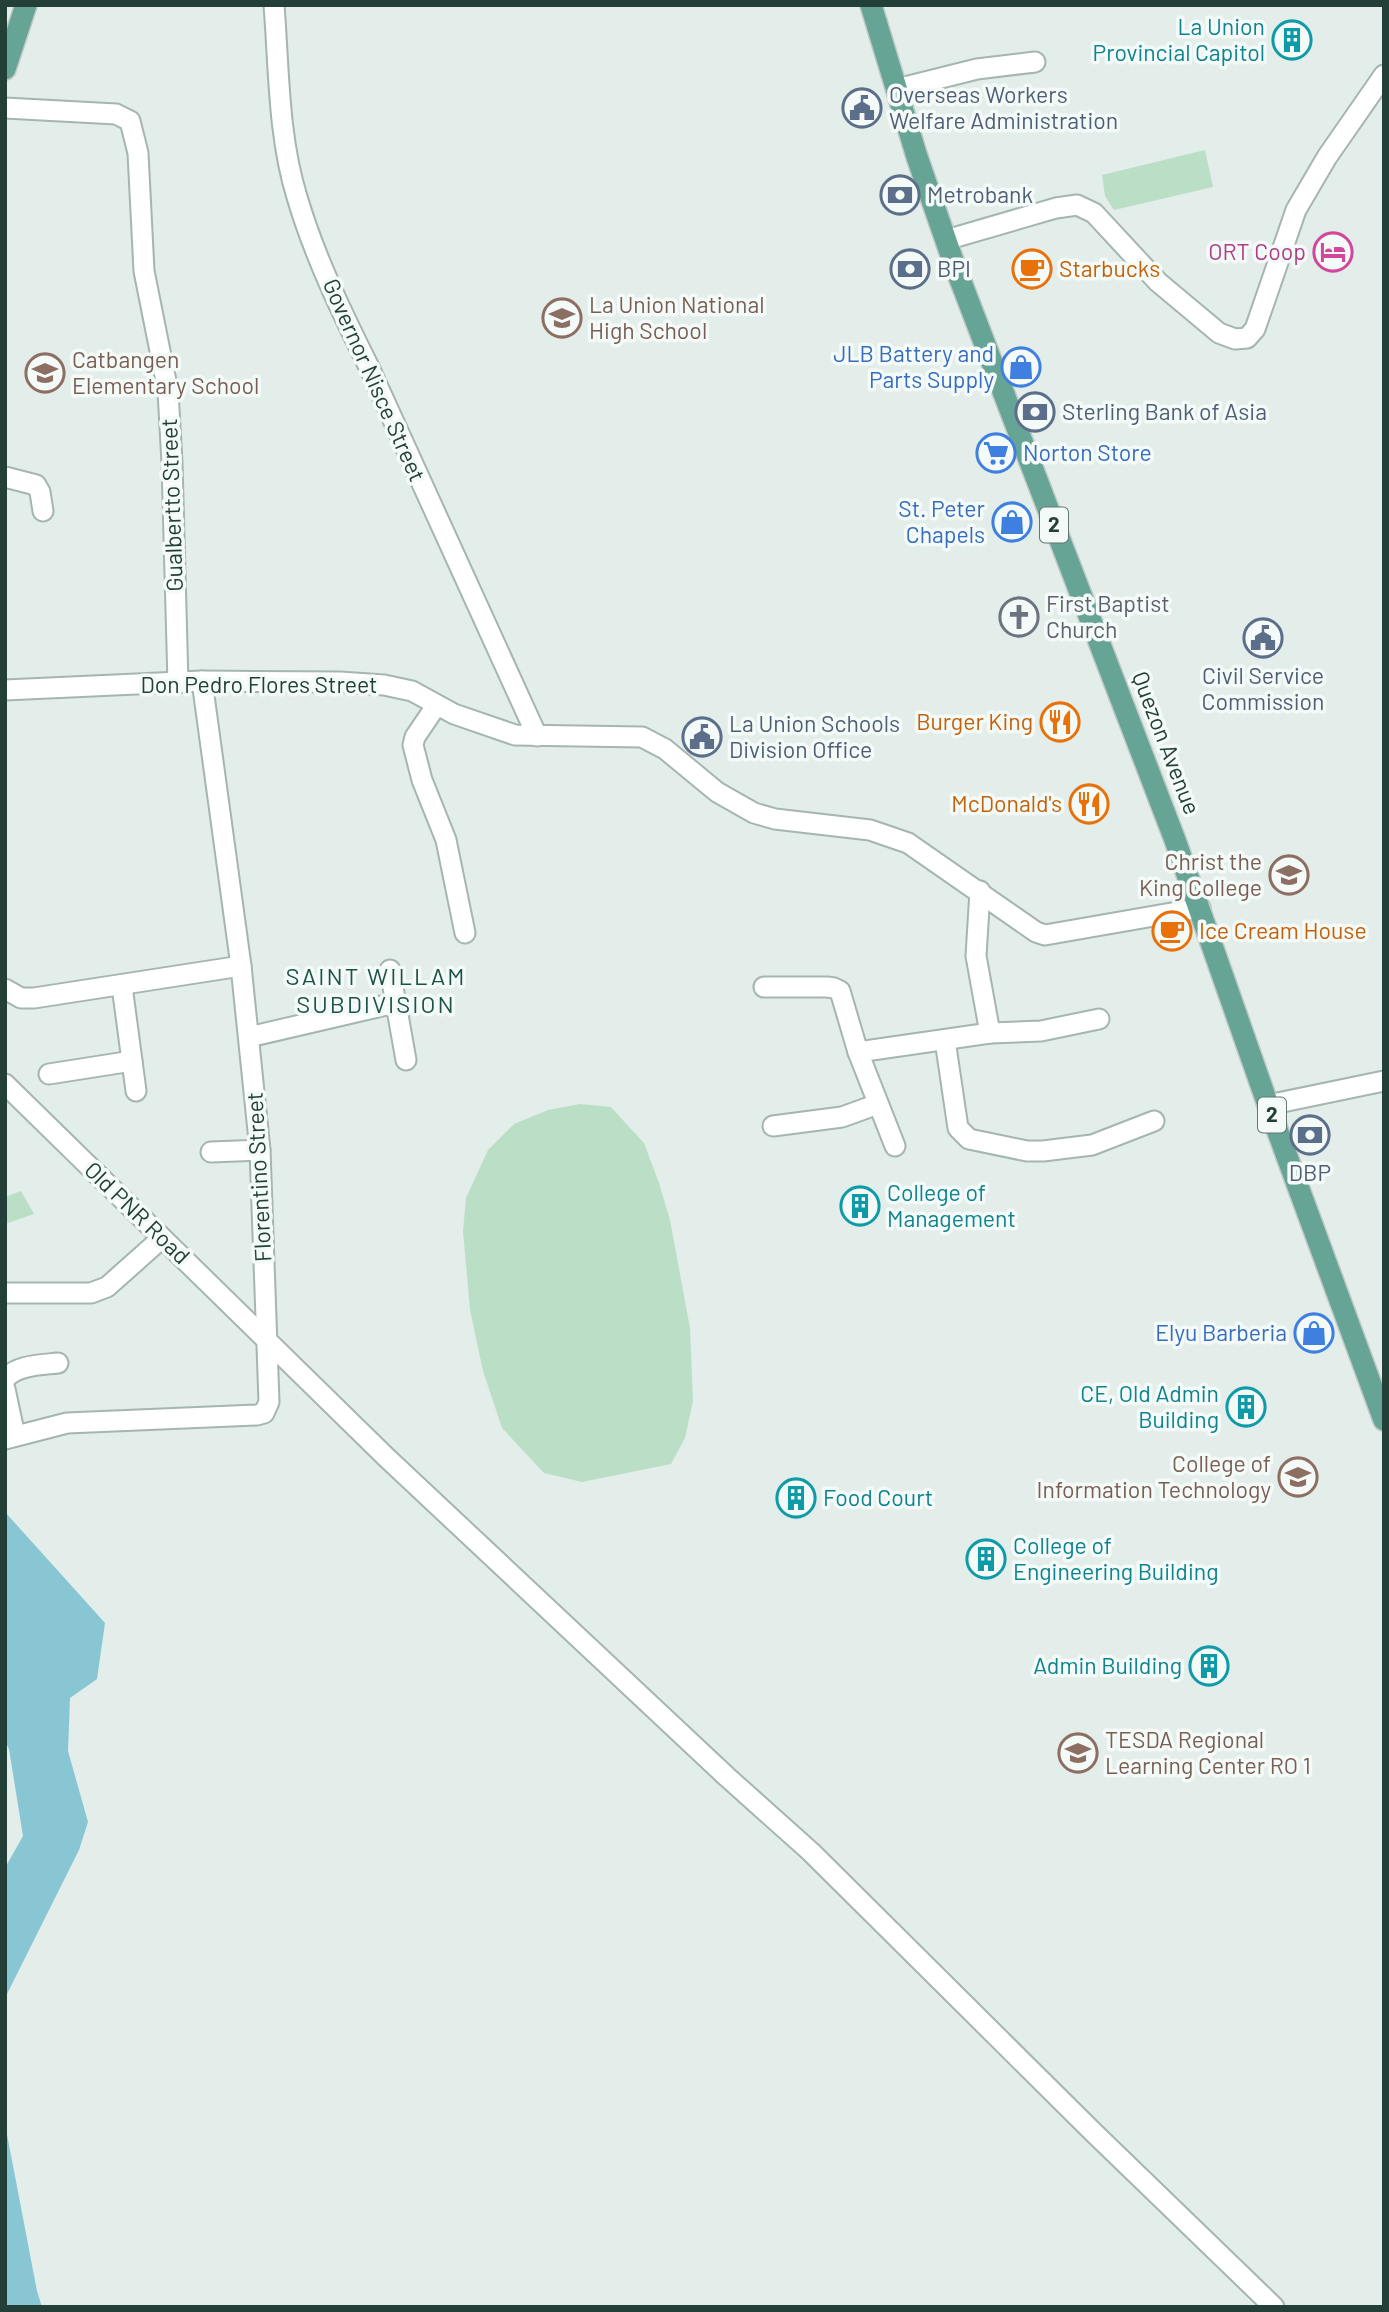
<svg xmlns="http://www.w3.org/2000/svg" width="1389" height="2312" font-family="Barlow,sans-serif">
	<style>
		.green { fill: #bbdfc6 }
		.water { fill: #89c6d4 }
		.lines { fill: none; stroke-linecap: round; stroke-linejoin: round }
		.minor-casing { stroke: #a5b5b0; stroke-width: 23 }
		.major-casing { stroke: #c1c9c7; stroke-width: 24 }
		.minor { stroke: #fff; stroke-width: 19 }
		.major { stroke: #66a496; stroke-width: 21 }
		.labels { text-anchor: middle; stroke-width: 7; stroke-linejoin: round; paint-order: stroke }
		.shield { fill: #f4faf7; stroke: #617771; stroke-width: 2 }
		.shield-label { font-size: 21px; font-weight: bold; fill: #223f38 }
		.culture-label { font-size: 23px; fill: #0d838f; stroke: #f4faf7; text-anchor: end }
		.service-label { font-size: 23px; fill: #4e5e75; stroke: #f4faf7; text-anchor: start }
		.hotel-label { font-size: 23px; fill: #b23c85; stroke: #f4faf7; text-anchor: end }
		.food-label { font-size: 23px; fill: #c56008; stroke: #f4faf7; text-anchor: start }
		.education-label { font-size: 23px; fill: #785e54; stroke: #f4faf7; text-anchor: start }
		.shop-label { font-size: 23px; fill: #366cbe; stroke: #f4faf7; text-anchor: end }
		.street-label { font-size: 23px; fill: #223f38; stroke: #f4faf7 }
		.worship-label { font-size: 23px; fill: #5b616d; stroke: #f4faf7; text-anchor: start }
		.neighbourhood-label { font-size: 24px; letter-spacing: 2px; fill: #1d5247; stroke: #f4faf7 }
	</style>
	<rect width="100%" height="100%" fill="#e3ede9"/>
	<!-- green -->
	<g class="green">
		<path d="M1205 150 1213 187 1114 210 1105 196 1102 175Z"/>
		<path d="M580 1104 611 1107 644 1143 659 1183 670 1220 690 1328 693 1401 685 1438 671 1464 582 1482 544 1473 502 1428 483 1371 470 1310 463 1231 466 1198 488 1150 514 1124 548 1110Z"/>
		<path d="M21 1191 34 1214 5 1224V1197Z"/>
	</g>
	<!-- water -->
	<g class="water">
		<path d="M5 1512 105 1623 97 1679 70 1698 68 1751 88 1822 79 1850 5 1998V1868L23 1836 9 1749 5 1741Z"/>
		<path d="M5 2124 37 2291 42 2307H5Z"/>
	</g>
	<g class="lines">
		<!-- minor casing -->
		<g class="minor-casing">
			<g id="minor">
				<path d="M274 5C279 68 278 136 297 197 314 255 341 311 368 365L537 736"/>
				<path d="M897 89 977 69 1035 62"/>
				<path d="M5 108 116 114 130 121 138 153 144 271 168 391 172 463 178 683"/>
				<path d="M946 240 1056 208 1077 205 1094 213 1158 282 1219 333 1235 339 1247 338 1255 329 1296 210 1327 157 1384 75"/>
				<path d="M5 477 36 485 40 492 43 511"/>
				<path d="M5 690 202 681 340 682 384 685 412 691 454 714 515 735 642 737 665 749 717 792 754 813 775 819 870 830 908 843 1036 932 1045 935 1200 908"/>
				<path d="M436 706 415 737 413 745 422 780 446 840 465 933"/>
				<path d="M980 891 976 956 990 1033"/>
				<path d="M390 970 406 1060"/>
				<path d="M122 986 136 1091"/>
				<path d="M764 987H827L834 988 840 991 858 1052 895 1146"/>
				<path d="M5 989 21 998H34L241 966"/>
				<path d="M249 1037 395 1003"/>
				<path d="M945 1040 958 1128 969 1139 1027 1151H1043L1092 1145 1154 1121"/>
				<path d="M858 1052 990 1033 1041 1031 1099 1019"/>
				<path d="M49 1074 132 1061"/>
				<path d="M5 1084 386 1457 726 1776 811 1852 1092 2131 1274 2307"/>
				<path d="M1268 1105 1384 1081"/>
				<path d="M773 1126 842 1117 878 1104"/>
				<path d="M211 1152 260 1150"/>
				<path d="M5 1293H91L107 1287 162 1238"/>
				<path d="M5 1379C16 1365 41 1365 58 1363"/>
				<path d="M5 1389 15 1436"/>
				<path d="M5 1439 67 1423 257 1415 264 1413 269 1402 260 1150 241 966 202 681"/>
			</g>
		</g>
		<!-- major casing -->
		<g class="major-casing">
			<g id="major">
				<path d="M871 5 917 157 953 261 1175 840 1268 1105 1384 1420"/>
				<path d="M5 69 26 5"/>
			</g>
		</g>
		<!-- minor -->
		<use href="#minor" class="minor"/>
		<!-- major -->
		<use href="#major" class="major"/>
	</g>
	<!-- icons -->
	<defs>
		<g id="building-ring" transform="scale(2.0125)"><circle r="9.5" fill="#f4faf7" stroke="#0f9aa8" stroke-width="1.5"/><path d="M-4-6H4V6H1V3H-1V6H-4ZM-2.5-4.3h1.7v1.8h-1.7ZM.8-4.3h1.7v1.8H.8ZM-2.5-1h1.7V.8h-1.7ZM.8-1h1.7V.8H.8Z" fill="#0f9aa8"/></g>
		<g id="civic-ring" transform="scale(2.0125)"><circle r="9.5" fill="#f4faf7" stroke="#5c6f8a" stroke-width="1.5"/><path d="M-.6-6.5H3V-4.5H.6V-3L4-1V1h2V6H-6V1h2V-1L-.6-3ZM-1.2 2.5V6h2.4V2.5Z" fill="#5c6f8a"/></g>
		<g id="bank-ring" transform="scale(2.0125)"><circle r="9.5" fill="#f4faf7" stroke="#5c6f8a" stroke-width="1.5"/><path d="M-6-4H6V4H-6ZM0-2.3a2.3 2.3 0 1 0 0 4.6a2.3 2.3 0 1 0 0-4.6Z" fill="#5c6f8a"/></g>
		<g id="hotel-ring" transform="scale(2.0125)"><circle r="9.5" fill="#f4faf7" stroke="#d1479c" stroke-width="1.5"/><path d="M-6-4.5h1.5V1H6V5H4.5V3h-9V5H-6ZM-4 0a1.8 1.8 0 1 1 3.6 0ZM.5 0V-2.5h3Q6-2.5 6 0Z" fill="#d1479c"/></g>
		<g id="cafe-ring" transform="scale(2.0125)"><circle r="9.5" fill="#f4faf7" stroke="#e8710a" stroke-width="1.5"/><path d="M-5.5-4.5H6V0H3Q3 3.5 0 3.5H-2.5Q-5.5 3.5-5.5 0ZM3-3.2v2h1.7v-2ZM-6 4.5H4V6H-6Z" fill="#e8710a"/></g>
		<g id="school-ring" transform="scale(2.0125)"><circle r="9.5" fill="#f4faf7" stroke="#8d6e63" stroke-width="1.5"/><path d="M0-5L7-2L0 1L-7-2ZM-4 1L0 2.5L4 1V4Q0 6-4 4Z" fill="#8d6e63"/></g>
		<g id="shop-ring" transform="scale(2.0125)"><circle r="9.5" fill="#f4faf7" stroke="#3f7fe0" stroke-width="1.5"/><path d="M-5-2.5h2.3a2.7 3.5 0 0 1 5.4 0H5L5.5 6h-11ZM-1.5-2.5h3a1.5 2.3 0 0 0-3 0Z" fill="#3f7fe0"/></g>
		<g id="supermarket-ring" transform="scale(2.0125)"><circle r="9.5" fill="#f4faf7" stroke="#3f7fe0" stroke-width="1.5"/><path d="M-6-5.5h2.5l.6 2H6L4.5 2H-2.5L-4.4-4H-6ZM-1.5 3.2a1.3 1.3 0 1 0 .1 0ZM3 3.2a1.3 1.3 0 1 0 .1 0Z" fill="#3f7fe0"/></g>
		<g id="church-ring" transform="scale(2.0125)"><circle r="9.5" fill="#f4faf7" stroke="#6b7280" stroke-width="1.5"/><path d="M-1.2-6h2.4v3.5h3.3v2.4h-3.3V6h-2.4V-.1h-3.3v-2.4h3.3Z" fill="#6b7280"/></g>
		<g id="restaurant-ring" transform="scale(2.0125)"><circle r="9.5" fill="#f4faf7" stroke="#e8710a" stroke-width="1.5"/><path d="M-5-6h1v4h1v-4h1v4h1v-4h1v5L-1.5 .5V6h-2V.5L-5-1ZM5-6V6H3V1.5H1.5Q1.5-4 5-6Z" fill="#e8710a"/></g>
		<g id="university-ring" transform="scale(2.0125)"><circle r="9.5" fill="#f4faf7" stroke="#8d6e63" stroke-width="1.5"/><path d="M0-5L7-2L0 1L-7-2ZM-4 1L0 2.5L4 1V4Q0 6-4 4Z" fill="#8d6e63"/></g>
	</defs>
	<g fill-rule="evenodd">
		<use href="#building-ring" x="1292" y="40"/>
		<use href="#civic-ring" x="862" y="108"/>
		<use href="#bank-ring" x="900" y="195"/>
		<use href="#hotel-ring" x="1333" y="252"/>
		<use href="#bank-ring" x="910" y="269"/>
		<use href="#cafe-ring" x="1032" y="269"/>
		<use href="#school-ring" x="562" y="318"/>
		<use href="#shop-ring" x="1021" y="367"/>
		<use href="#school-ring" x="45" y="373"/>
		<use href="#bank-ring" x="1035" y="412"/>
		<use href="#supermarket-ring" x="996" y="453"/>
		<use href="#shop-ring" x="1012" y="522"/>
		<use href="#church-ring" x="1019" y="617"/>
		<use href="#civic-ring" x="1263" y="638"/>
		<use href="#restaurant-ring" x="1060" y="722"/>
		<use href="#civic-ring" x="702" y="737"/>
		<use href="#restaurant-ring" x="1089" y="804"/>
		<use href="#university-ring" x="1289" y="875"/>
		<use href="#cafe-ring" x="1172" y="931"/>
		<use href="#bank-ring" x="1310" y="1135"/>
		<use href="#building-ring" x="860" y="1206"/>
		<use href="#shop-ring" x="1314" y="1333"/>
		<use href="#building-ring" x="1246" y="1407"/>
		<use href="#school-ring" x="1298" y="1477"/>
		<use href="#building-ring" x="796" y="1498"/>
		<use href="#building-ring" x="986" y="1559"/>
		<use href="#building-ring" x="1209" y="1666"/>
		<use href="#school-ring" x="1078" y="1753"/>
	</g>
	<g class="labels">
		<!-- shield labels -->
		<g class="shield">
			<rect x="1040" y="507.5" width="28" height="35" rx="5"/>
			<rect x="1258" y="1097.5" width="28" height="35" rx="5"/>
		</g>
		<g class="shield-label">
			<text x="1054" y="532">2</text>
			<text x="1272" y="1122">2</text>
		</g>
		<!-- culture labels -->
		<g class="culture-label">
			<text x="1265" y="35">La Union<tspan x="1265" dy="26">Provincial Capitol</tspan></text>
			<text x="887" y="1201" text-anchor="start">College of<tspan x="887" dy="26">Management</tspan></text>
			<text x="1219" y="1402">CE, Old Admin<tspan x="1219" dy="26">Building</tspan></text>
			<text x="823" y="1506" text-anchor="start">Food Court</text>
			<text x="1013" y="1554" text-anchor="start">College of<tspan x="1013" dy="26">Engineering Building</tspan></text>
			<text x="1182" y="1674">Admin Building</text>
		</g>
		<!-- service labels -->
		<g class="service-label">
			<text x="889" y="103">Overseas Workers<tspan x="889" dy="26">Welfare Administration</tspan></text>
			<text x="927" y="203">Metrobank</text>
			<text x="937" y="277">BPI</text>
			<text x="1062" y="420">Sterling Bank of Asia</text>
			<text x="1263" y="684" text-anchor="middle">Civil Service<tspan x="1263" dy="26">Commission</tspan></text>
			<text x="729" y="732">La Union Schools<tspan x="729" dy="26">Division Office</tspan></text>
			<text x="1310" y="1181" text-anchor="middle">DBP</text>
		</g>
		<!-- hotel labels -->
		<g class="hotel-label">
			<text x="1306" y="260">ORT Coop</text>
		</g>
		<!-- food labels -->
		<g class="food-label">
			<text x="1059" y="277">Starbucks</text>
			<text x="1033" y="730" text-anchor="end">Burger King</text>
			<text x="1062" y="812" text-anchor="end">McDonald's</text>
			<text x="1199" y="939">Ice Cream House</text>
		</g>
		<!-- education labels -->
		<g class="education-label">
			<text x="589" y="313">La Union National<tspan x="589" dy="26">High School</tspan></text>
			<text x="72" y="368">Catbangen<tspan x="72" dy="26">Elementary School</tspan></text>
			<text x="1262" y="870" text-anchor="end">Christ the<tspan x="1262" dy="26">King College</tspan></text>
			<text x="1271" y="1472" text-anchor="end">College of<tspan x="1271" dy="26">Information Technology</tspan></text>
			<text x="1105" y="1748">TESDA Regional<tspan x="1105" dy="26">Learning Center RO 1</tspan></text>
		</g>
		<!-- shop labels -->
		<g class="shop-label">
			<text x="994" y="362">JLB Battery and<tspan x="994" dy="26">Parts Supply</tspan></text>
			<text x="1023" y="461" text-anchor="start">Norton Store</text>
			<text x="985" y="517">St. Peter<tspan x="985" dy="26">Chapels</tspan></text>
			<text x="1287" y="1341">Elyu Barberia</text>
		</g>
		<!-- street labels -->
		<g class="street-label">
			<text transform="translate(374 380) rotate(66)" y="8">Governor Nisce Street</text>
			<text transform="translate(172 505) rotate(-92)" y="8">Gualbertto Street</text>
			<text x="259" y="693">Don Pedro Flores Street</text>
			<text transform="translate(1166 743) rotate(69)" y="8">Quezon Avenue</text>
			<text transform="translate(259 1177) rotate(-93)" y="8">Florentino Street</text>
			<text transform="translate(137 1213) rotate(44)" y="8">Old PNR Road</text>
		</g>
		<!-- worship labels -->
		<g class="worship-label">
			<text x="1046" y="612">First Baptist<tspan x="1046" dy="26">Church</tspan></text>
		</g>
		<!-- neighbourhood labels -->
		<g class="neighbourhood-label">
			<text x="376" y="985">SAINT WILLAM<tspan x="376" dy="28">SUBDIVISION</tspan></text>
		</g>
	</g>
	<!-- border -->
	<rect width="1389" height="2312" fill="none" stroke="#223f38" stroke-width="14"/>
</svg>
